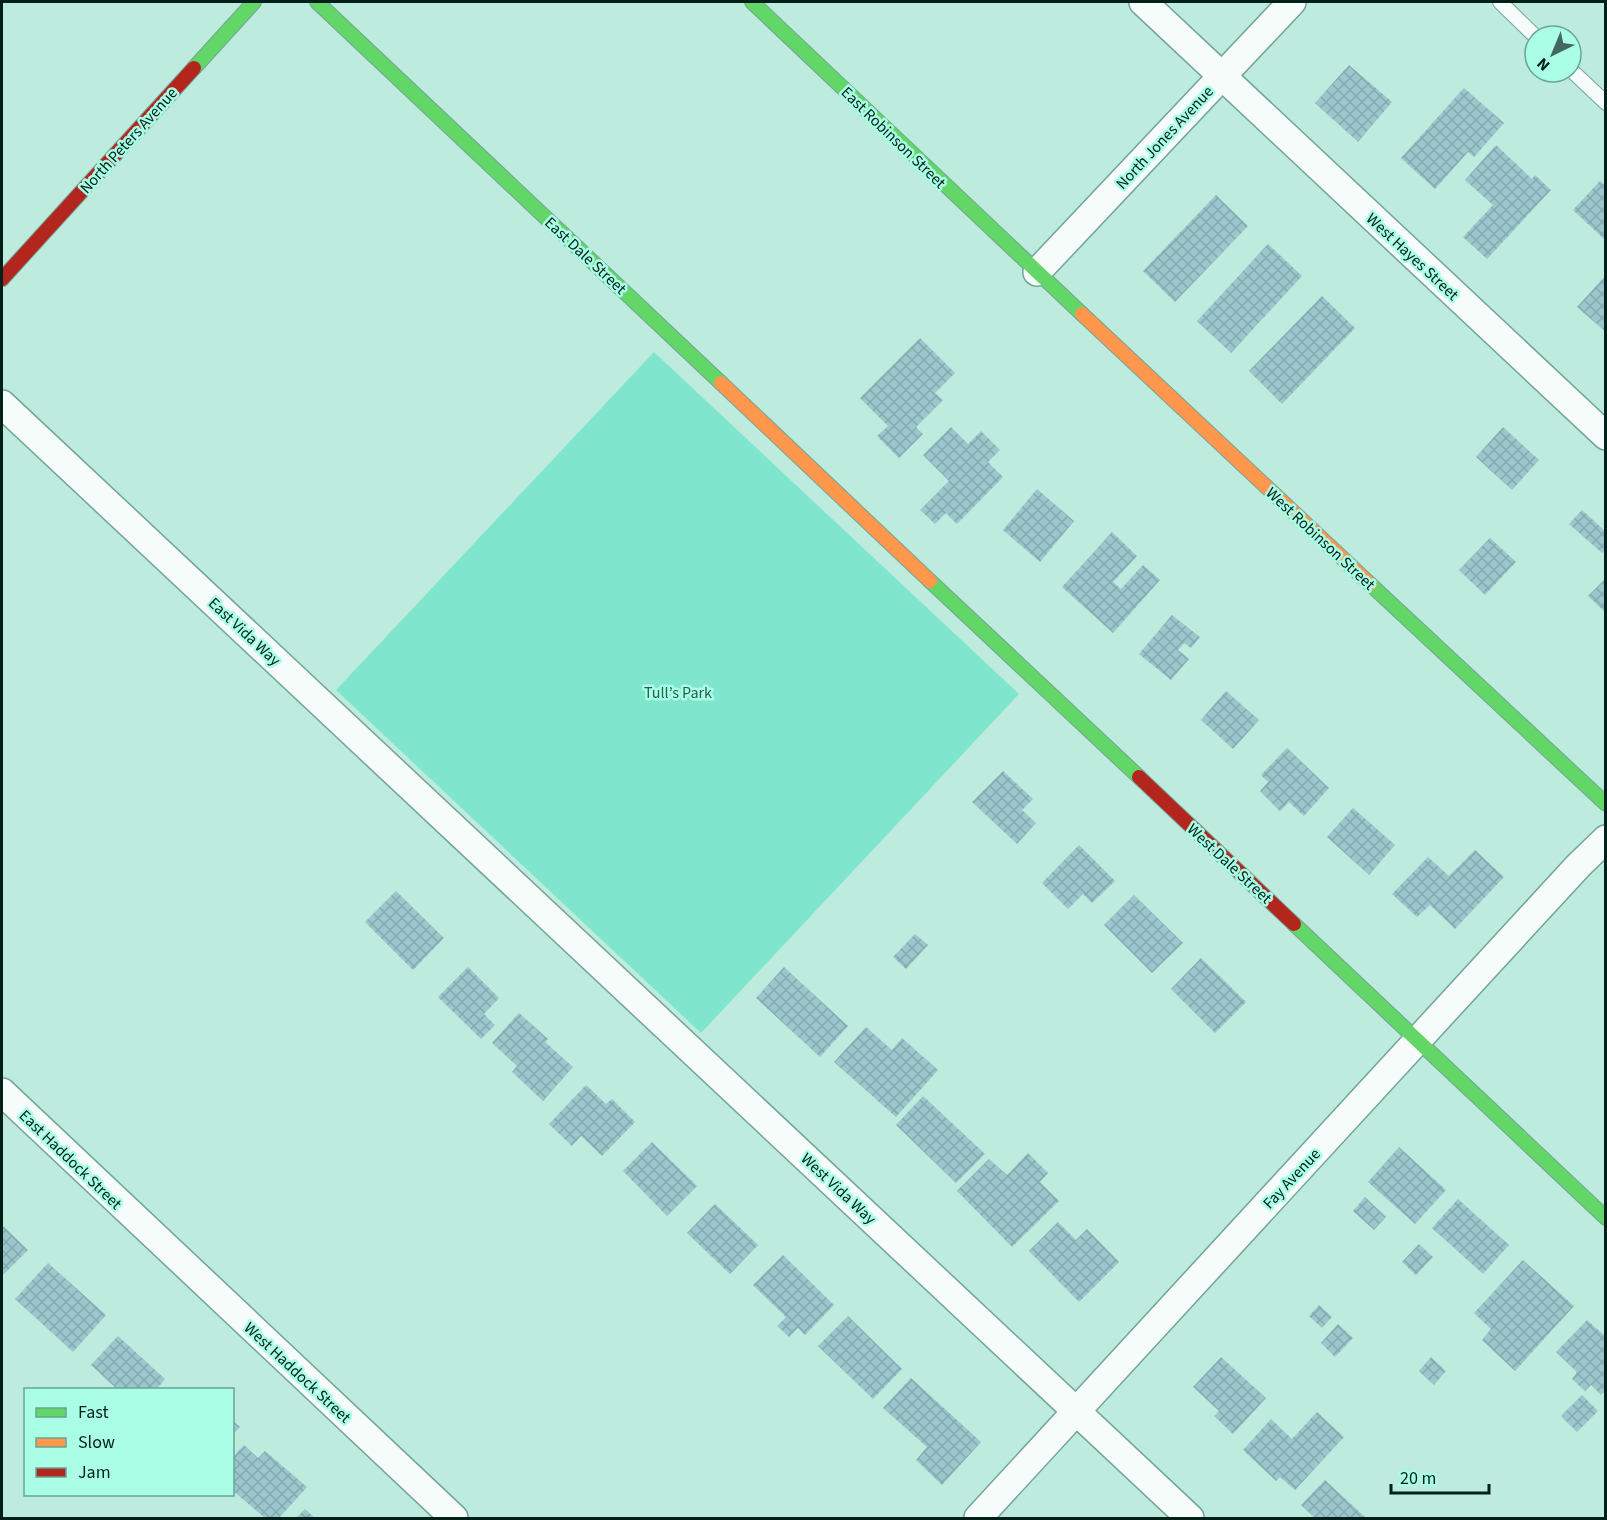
<svg xmlns="http://www.w3.org/2000/svg" width="1607" height="1520" font-family="'Source Sans 3',sans-serif">
	<style>
		.park { fill: #7fe6cd }
		.building { fill: url(#building-cross-hatch) }
		.lines { fill: none; stroke-linecap: round; stroke-linejoin: round }
		.lane-casing { stroke: #74a398; stroke-width: 16 }
		.street-casing { stroke: #74a398; stroke-width: 30 }
		.fast-casing { stroke: #74a398; stroke-width: 16 }
		.slow-casing { stroke: #74a398; stroke-width: 16 }
		.jam-casing { stroke: #74a398; stroke-width: 16 }
		.lane { stroke: #f5fcfa; stroke-width: 14 }
		.street { stroke: #f5fcfa; stroke-width: 27 }
		.fast { stroke: #63d668; stroke-width: 14 }
		.slow { stroke: #ff974d; stroke-width: 14 }
		.jam { stroke: #b3261e; stroke-width: 14 }
		.labels { text-anchor: middle; stroke-width: 5; stroke-linejoin: round; paint-order: stroke }
		.street-label { font-size: 16px; fill: #00211a; stroke: #aafee6 }
		.park-label { font-size: 16px; fill: #235f50; stroke: #aafee6 }
	</style>
	<defs>
		<pattern id="building-cross-hatch" width="8" height="8" patternUnits="userSpaceOnUse" patternTransform="scale(1.5)"><rect width="8" height="8" fill="#9ac6cc"/><path d="M0 0l8 8M0 8l8-8" fill="none" stroke="#83aaaf"/></pattern>
	</defs>
	<rect width="100%" height="100%" fill="#bdebde"/>
	<!-- park -->
	<path class="park" d="M654 352 1019 694 701 1033 336 690Z"/>
	<!-- building -->
	<g class="building">
		<path d="M1349 65 1392 102 1358 142 1315 103Z"/>
		<path d="M1464 88 1504 123 1474 157 1468 152 1435 189 1401 158Z"/>
		<path d="M1496 145 1532 179 1535 175 1551 190 1487 259 1463 237 1493 205 1465 180Z"/>
		<path d="M1600 181 1606 186 1604 239 1573 210Z"/>
		<path d="M1216 195 1248 226 1175 302 1143 271Z"/>
		<path d="M1268 244 1302 276 1231 353 1197 321Z"/>
		<path d="M1606 275V332L1577 307Z"/>
		<path d="M1322 296 1355 328 1282 404 1249 371Z"/>
		<path d="M920 338 955 373 935 393 943 400 916 427 923 434 899 458 877 436 888 426 860 398Z"/>
		<path d="M951 427 968 444 981 431 1000 450 988 462 1003 477 957 524 946 513 935 524 920 510 949 481 923 455Z"/>
		<path d="M1503 427 1539 460 1512 490 1476 457Z"/>
		<path d="M1037 489 1074 521 1040 562 1003 530Z"/>
		<path d="M1582 510 1606 532V550L1602 553 1569 524Z"/>
		<path d="M1112 532 1137 556 1113 582 1121 589 1143 565 1160 580 1113 633 1062 587Z"/>
		<path d="M1490 538 1516 562 1485 595 1459 570Z"/>
		<path d="M1606 578V613L1588 596Z"/>
		<path d="M1172 615 1200 637 1191 648 1184 643 1178 650 1189 659 1171 680 1139 654Z"/>
		<path d="M1226 691 1259 720 1233 749 1201 720Z"/>
		<path d="M1287 748 1329 788 1304 816 1289 802 1280 811 1260 791 1268 782 1261 775Z"/>
		<path d="M1003 771 1033 799 1022 810 1036 823 1017 844 972 802Z"/>
		<path d="M1353 808 1395 845 1369 875 1327 837Z"/>
		<path d="M1079 845 1115 881 1092 903 1083 894 1068 909 1042 883Z"/>
		<path d="M1475 850 1504 877 1455 929 1430 905 1417 917 1392 894 1428 857 1449 876Z"/>
		<path d="M396 891 444 938 413 970 365 922Z"/>
		<path d="M1134 895 1183 943 1152 973 1104 925Z"/>
		<path d="M915 934 928 945 906 969 893 957Z"/>
		<path d="M1201 958 1246 1002 1215 1033 1171 989Z"/>
		<path d="M468 967 499 998 484 1014 495 1025 481 1039 438 997Z"/>
		<path d="M784 967 848 1026 820 1057 756 998Z"/>
		<path d="M519 1013 548 1039 545 1042 573 1067 543 1101 512 1072 517 1066 492 1043Z"/>
		<path d="M866 1027 892 1050 902 1038 938 1070 896 1117 834 1062Z"/>
		<path d="M586 1085 606 1104 612 1099 635 1122 602 1156 581 1136 572 1146 549 1124Z"/>
		<path d="M923 1096 985 1154 956 1183 896 1125Z"/>
		<path d="M652 1142 697 1186 667 1216 623 1171Z"/>
		<path d="M1399 1147 1446 1190 1415 1224 1368 1182Z"/>
		<path d="M1028 1153 1048 1173 1040 1182 1059 1201 1012 1247 957 1191 989 1159 1007 1175Z"/>
		<path d="M1365 1197 1386 1217 1374 1230 1353 1211Z"/>
		<path d="M1458 1199 1509 1245 1483 1274 1432 1228Z"/>
		<path d="M715 1204 758 1245 730 1274 687 1233Z"/>
		<path d="M1058 1222 1076 1240 1087 1229 1119 1262 1079 1302 1029 1251Z"/>
		<path d="M2 1225 28 1250 3 1275 2 1274Z"/>
		<path d="M1419 1244 1433 1257 1416 1275 1402 1262Z"/>
		<path d="M783 1255 834 1305 805 1335 798 1328 789 1337 777 1326 786 1317 753 1285Z"/>
		<path d="M1523 1260 1574 1306 1515 1371 1482 1340 1491 1329 1474 1313Z"/>
		<path d="M48 1263 106 1315 73 1352 15 1299Z"/>
		<path d="M1319 1305 1332 1317 1322 1328 1309 1316Z"/>
		<path d="M848 1316 902 1369 873 1399 818 1346Z"/>
		<path d="M1587 1320 1606 1337V1390L1601 1395 1591 1385 1585 1391 1572 1379 1577 1372 1556 1352Z"/>
		<path d="M1338 1324 1353 1338 1335 1357 1321 1343Z"/>
		<path d="M118 1336 165 1379 156 1390H118L91 1365Z"/>
		<path d="M1221 1357 1266 1398 1233 1434 1214 1416 1219 1411 1193 1387Z"/>
		<path d="M1431 1357 1446 1371 1434 1385 1419 1371Z"/>
		<path d="M911 1378 981 1442 942 1485 916 1460 927 1447 883 1408Z"/>
		<path d="M1582 1395 1598 1411 1577 1432 1561 1416Z"/>
		<path d="M1317 1412 1344 1437 1295 1490 1280 1477 1276 1481 1243 1450 1271 1419 1292 1439Z"/>
		<path d="M232 1420 240 1427 232 1435Z"/>
		<path d="M244 1445 258 1458 265 1451 307 1487 279 1518H265L232 1490V1458Z"/>
		<path d="M1325 1480 1366 1518H1315L1301 1505Z"/>
		<path d="M305 1509 315 1518H296Z"/>
	</g>
	<g class="lines">
		<!-- lane casing -->
		<g class="lane-casing">
			<g id="lane">
				<path d="M1500 2 1535 36"/>
				<path d="M1571 70 1606 103"/>
			</g>
		</g>
		<!-- street casing -->
		<g class="street-casing">
			<g id="street">
				<path d="M1143 2 1606 436"/>
				<path d="M1037 272 1292 2"/>
				<path d="M2 404 1190 1518"/>
				<path d="M2 1092 454 1518"/>
				<path d="M978 1518 1578 866 1606 839"/>
			</g>
		</g>
		<!-- fast casing -->
		<g class="fast-casing">
			<g id="fast">
				<path d="M317 2 721 383"/>
				<path d="M752 2 1082 314"/>
				<path d="M194 68 254 2"/>
				<path d="M930 581 1139 777"/>
				<path d="M1370 584 1606 804"/>
				<path d="M1294 924 1606 1218"/>
			</g>
		</g>
		<!-- slow casing -->
		<g class="slow-casing">
			<g id="slow">
				<path d="M1082 314 1370 584"/>
				<path d="M721 383 930 581"/>
			</g>
		</g>
		<!-- jam casing -->
		<g class="jam-casing">
			<g id="jam">
				<path d="M2 279 194 68"/>
				<path d="M1139 777 1294 924"/>
			</g>
		</g>
		<!-- lane -->
		<use href="#lane" class="lane"/>
		<!-- street -->
		<use href="#street" class="street"/>
		<!-- fast -->
		<use href="#fast" class="fast"/>
		<!-- slow -->
		<use href="#slow" class="slow"/>
		<!-- jam -->
		<use href="#jam" class="jam"/>
	</g>
	<g class="labels">
		<!-- street labels -->
		<g class="street-label">
			<text transform="translate(894 137) rotate(44)" y="6">East Robinson Street</text>
			<text transform="translate(1164 137) rotate(-47)" y="6">North Jones Avenue</text>
			<text transform="translate(128 140) rotate(-48)" y="6">North Peters Avenue</text>
			<text transform="translate(586 255) rotate(43)" y="6">East Dale Street</text>
			<text transform="translate(1413 256) rotate(43)" y="6">West Hayes Street</text>
			<text transform="translate(1321 538) rotate(43)" y="6">West Robinson Street</text>
			<text transform="translate(245 631) rotate(43)" y="6">East Vida Way</text>
			<text transform="translate(1230 863) rotate(43)" y="6">West Dale Street</text>
			<text transform="translate(71 1159) rotate(44)" y="6">East Haddock Street</text>
			<text transform="translate(1291 1178) rotate(-47)" y="6">Fay Avenue</text>
			<text transform="translate(839 1188) rotate(43)" y="6">West Vida Way</text>
			<text transform="translate(298 1372) rotate(43)" y="6">West Haddock Street</text>
		</g>
		<!-- park labels -->
		<g class="park-label">
			<text x="678" y="698">Tull’s Park</text>
		</g>
	</g>
	<!-- border -->
	<rect width="1607" height="1520" fill="none" stroke="#00211a" stroke-width="6"/>
	<!-- legend -->
	<rect x="24" y="1388" width="210" height="108" fill="#aafee6" stroke="#66a694" stroke-width="1.5"/>
	<rect x="36" y="1408" width="30" height="9" fill="#63d668" stroke="#66a694" stroke-width="1.5"/>
	<text x="78" y="1418" font-size="18" fill="#00211a">Fast</text>
	<rect x="36" y="1438" width="30" height="9" fill="#ff974d" stroke="#66a694" stroke-width="1.5"/>
	<text x="78" y="1448" font-size="18" fill="#00211a">Slow</text>
	<rect x="36" y="1468" width="30" height="9" fill="#b3261e" stroke="#66a694" stroke-width="1.5"/>
	<text x="78" y="1478" font-size="18" fill="#00211a">Jam</text>
	<!-- north arrow -->
	<g transform="translate(1553 54) rotate(223)"><circle r="28" fill="#aafee6" stroke="#66a694" stroke-width="1.5"/>
	<path d="M0-4.5L10 22L0 15L-10 22Z" fill="#42685f"/>
	<text y="-9" font-size="16" font-weight="bold" text-anchor="middle" fill="#00211a">N</text>
	</g>
	<!-- scale -->
	<path d="M1391 1484v9h98v-9" fill="none" stroke="#00211a" stroke-width="3"/>
	<text x="1400" y="1484" font-size="18" fill="#00211a" stroke="#aafee6" stroke-width="4.5" paint-order="stroke">20 m</text>
</svg>
